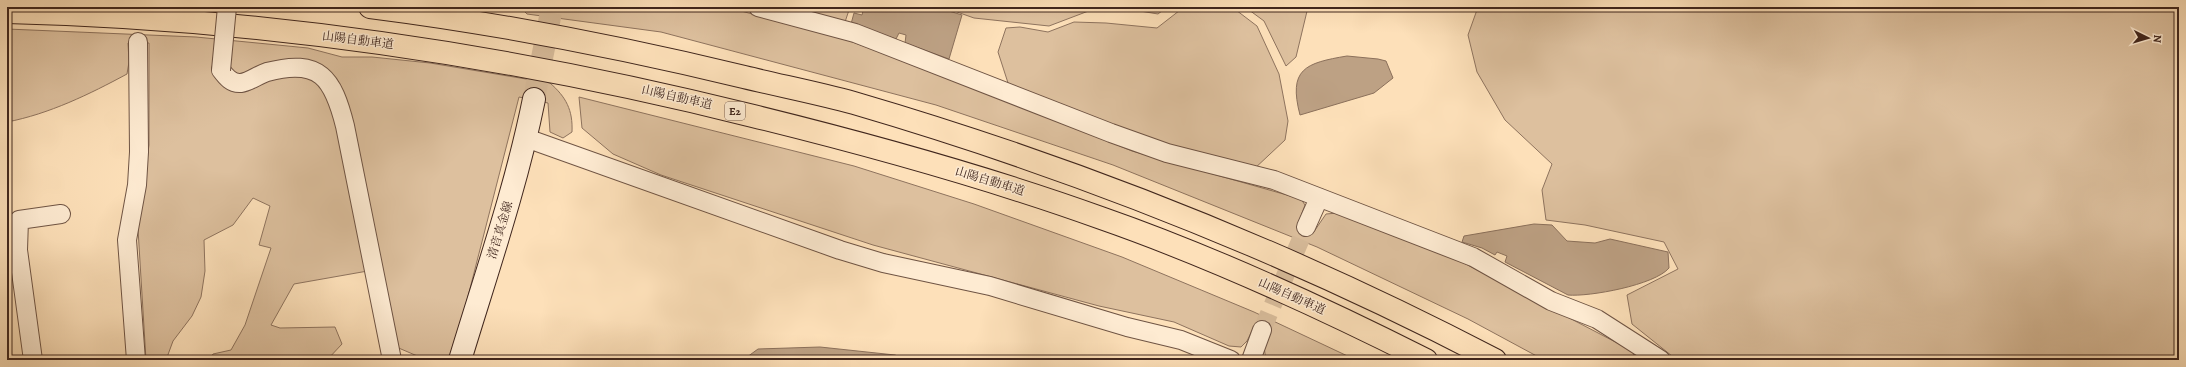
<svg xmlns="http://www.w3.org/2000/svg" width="2186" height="367" font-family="Alegreya,'Noto Serif JP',serif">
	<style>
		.green { fill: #ddc09e; stroke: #8e735e }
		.water { fill: #bda184; stroke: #8b705b }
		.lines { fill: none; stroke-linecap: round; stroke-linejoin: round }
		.street-tunnel { stroke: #d7bb9a; stroke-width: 18; stroke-dasharray: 18 9; stroke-linecap: butt }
		.secondary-tunnel { stroke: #d7bb9a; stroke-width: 22; stroke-dasharray: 22 11; stroke-linecap: butt }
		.street-casing { stroke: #6f5444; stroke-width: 20 }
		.secondary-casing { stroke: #40261d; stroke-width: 24 }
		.highway-casing { stroke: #40261d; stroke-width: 24 }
		.street { stroke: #feebd2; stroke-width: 18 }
		.secondary { stroke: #feebd2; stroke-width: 22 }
		.highway { stroke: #fde0b9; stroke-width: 22 }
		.street-bridge-casing { stroke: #6f5444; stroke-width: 20; stroke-linecap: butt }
		.street-bridge { stroke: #feebd2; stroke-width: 18 }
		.labels { text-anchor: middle; stroke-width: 3; stroke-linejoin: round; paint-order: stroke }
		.shield { fill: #feebd2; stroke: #796153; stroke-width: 1 }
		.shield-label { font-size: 11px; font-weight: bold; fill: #40261d }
		.street-label { font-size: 12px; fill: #40261d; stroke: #feebd2 }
	</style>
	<rect width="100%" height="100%" fill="#fde0b9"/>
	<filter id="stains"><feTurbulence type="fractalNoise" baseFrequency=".005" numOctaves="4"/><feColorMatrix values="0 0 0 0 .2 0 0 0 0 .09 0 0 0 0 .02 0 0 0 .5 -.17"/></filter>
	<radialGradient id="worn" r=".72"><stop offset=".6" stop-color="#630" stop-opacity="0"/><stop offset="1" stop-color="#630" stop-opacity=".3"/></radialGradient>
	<!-- green -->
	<g class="green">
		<path d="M520 7H708L734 9 847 40 977 87 1132 151 1301 199 1305 205 1298 224 1313 233 1326 214 1338 213 1458 260 1625 347 1633 352 1635 360H1544L1468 319 1317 247 1113 165 936 105 661 32 527 14Z"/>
		<path d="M792 7H850L845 22Z"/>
		<path d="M943 7H1099L1049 26 974 18Z"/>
		<path d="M1116 7H1167L1158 14Z"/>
		<path d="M1184 7H1232L1257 26 1279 74 1288 121 1285 140 1253 170 1150 144 1009 86 998 52 1006 28 1020 27 1048 32 1074 22 1106 23 1157 28Z"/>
		<path d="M1245 7H1308L1296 57 1286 66 1264 21Z"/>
		<path d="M1478 7H2179V360H1677L1632 324 1627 295 1678 269 1664 242 1585 225 1546 220 1542 190 1552 164 1505 120 1477 72 1468 35Z"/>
		<path d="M7 29 196 37 308 48 342 57H372L430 63 550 83C566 97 573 110 572 132L563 138 550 132 548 103 519 97 453 355 422 358 394 346 379 269 294 284 271 325 280 328 335 327 342 344 327 360H209L213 354 231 350 245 325 271 248 259 245 270 206 253 198 233 225 204 240 205 271 201 297 192 316 173 341 166 360H146L138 229 149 145V43H128L129 62 127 74C90 94 49 114 7 122Z"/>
		<path d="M579 97 854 166 974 204 1122 257 1254 312 1356 360H1266L1264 347 1255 325 1247 341 1241 347 1229 346 1174 322 1099 306 873 245 661 175 613 154 582 128Z"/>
	</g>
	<!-- water -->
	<g class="water">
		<path d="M856 7H936L962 15 949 59 905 43 906 35 899 33 896 39 851 24 854 13 862 15 863 11Z"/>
		<path d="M1347 56 1378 59 1386 61 1393 78 1374 93 1300 115C1288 69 1305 63 1347 56Z"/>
		<path d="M1534 224 1552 225 1567 241 1595 243 1610 239 1668 252 1669 268C1655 285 1589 297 1568 295L1505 262 1507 256 1497 252 1495 255 1482 248 1462 242 1464 236Z"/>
		<path d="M820 347 895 355 910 360H743L758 349Z"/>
	</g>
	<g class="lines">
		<!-- street-tunnel -->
		<path class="street-tunnel" d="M1262 330 1306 227"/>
		<!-- secondary-tunnel -->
		<path class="secondary-tunnel" d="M534 99 552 7"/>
		<!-- street casing -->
		<g class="street-casing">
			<g id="street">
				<path d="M758 7 855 33 1111 133 1167 153 1274 180 1473 257 1551 301 1597 319 1661 360"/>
				<path d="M221 70C226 77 232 84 241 83 249 82 258 75 267 72 320 58 333 78 345 126L392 360"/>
				<path d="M526 138 840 250 883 263 990 286 1127 327 1181 340 1231 360"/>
				<path d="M1306 227 1319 198"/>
				<path d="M33 360 18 250 19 220 61 214"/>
				<path d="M136 360 127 240 137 185 139 152 138 42"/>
				<path d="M1251 360 1262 330"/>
			</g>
		</g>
		<!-- secondary casing -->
		<g class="secondary-casing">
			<path id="secondary" d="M460 360C486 274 516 188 534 99"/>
		</g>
		<!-- highway casing -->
		<g class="highway-casing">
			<g id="highway">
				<path d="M370 7C496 23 620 47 744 77 781 86 818 93 854 103 1076 168 1290 253 1495 360"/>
				<path d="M7 12C259 18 509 55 753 116 871 145 987 177 1101 218 1213 257 1321 307 1426 360"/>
			</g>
		</g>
		<!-- street -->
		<use href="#street" class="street"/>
		<!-- secondary -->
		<use href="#secondary" class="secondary"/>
		<!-- highway -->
		<use href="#highway" class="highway"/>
		<!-- street-bridge casing -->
		<g class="street-bridge-casing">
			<path id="street-bridge" d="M221 70 227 7"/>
		</g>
		<!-- street-bridge -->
		<use href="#street-bridge" class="street-bridge"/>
	</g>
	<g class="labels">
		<!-- shield labels -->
		<rect class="shield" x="725" y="102" width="20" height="18" rx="3"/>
		<g class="shield-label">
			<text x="735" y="115">E2</text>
		</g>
		<!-- street labels -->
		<g class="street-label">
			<text transform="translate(358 40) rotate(7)" y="4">山陽自動車道</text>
			<text transform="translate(677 97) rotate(13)" y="4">山陽自動車道</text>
			<text transform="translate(990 181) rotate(17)" y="4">山陽自動車道</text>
			<text transform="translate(500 230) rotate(-73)" y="4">清音真金線</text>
			<text transform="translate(1292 296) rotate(24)" y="4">山陽自動車道</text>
		</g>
	</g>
	<!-- margin -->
	<rect width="2186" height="367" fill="none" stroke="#fde0b9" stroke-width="24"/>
	<rect x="8" y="8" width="2170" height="351" fill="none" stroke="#40261d" stroke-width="2"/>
	<rect x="12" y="12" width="2162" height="343" fill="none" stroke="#40261d"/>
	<!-- north arrow -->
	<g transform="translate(2148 38) rotate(95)" stroke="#feebd2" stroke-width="3" paint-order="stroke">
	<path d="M0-3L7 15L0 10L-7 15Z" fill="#40261d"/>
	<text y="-6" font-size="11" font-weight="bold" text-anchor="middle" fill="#40261d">N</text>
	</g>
	<rect width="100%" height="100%" filter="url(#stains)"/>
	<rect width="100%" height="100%" fill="url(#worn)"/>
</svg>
